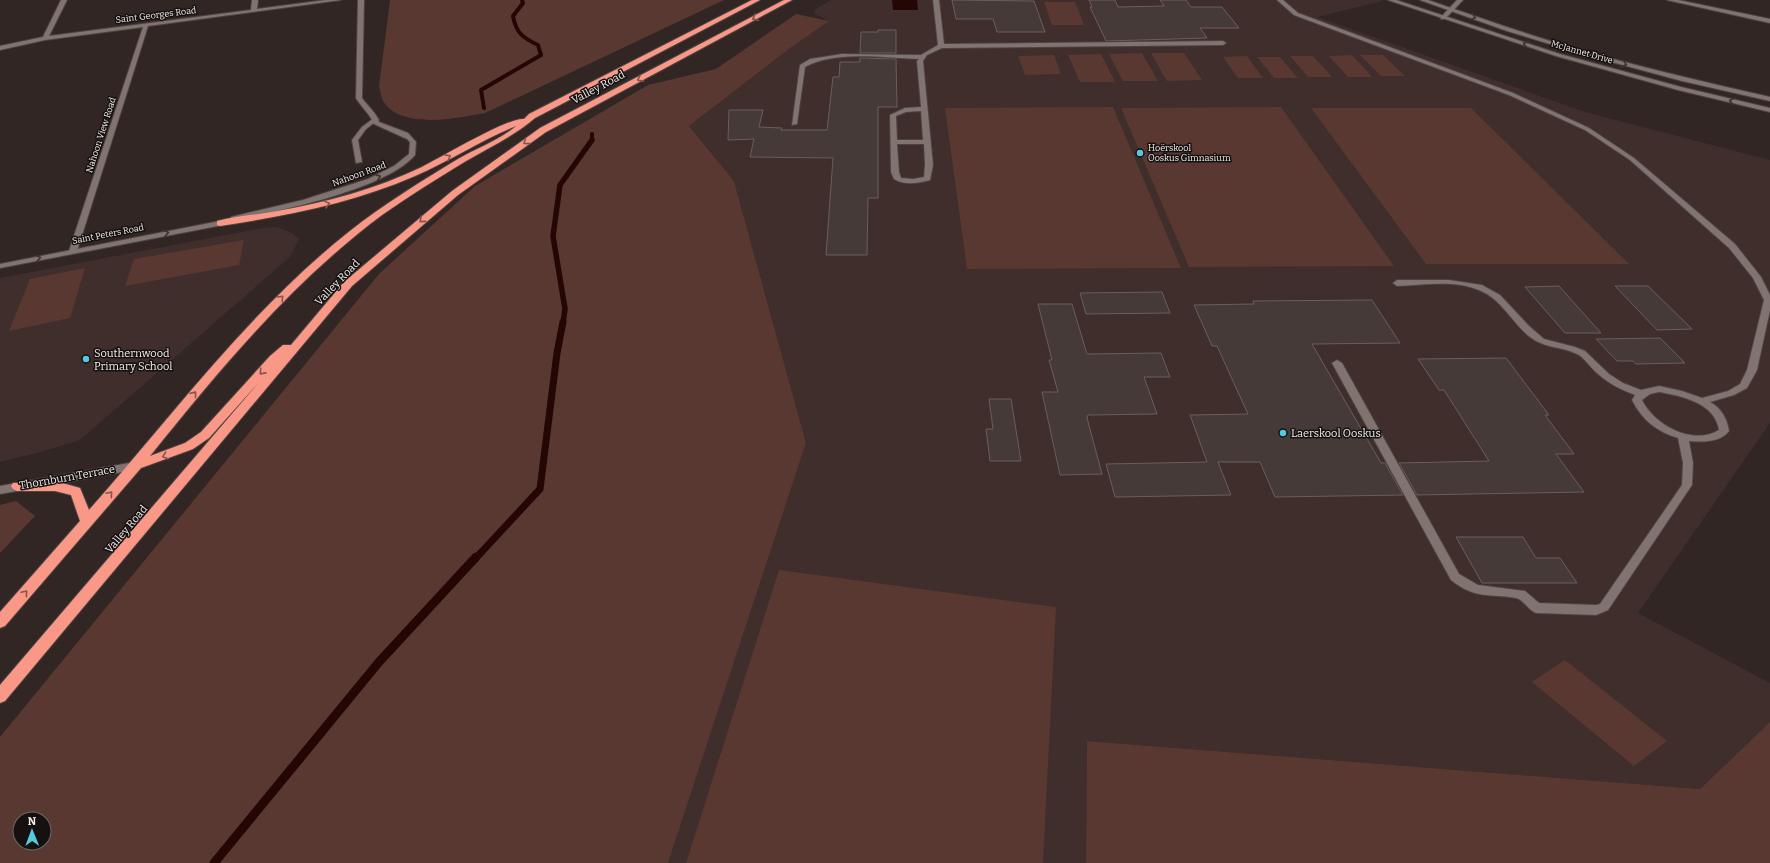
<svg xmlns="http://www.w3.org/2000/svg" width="1770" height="863" font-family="Bitter,serif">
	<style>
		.built { fill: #3f2e2b }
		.green { fill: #593832; fill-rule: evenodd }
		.water { fill: #240704 }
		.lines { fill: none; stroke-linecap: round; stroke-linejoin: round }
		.stream-far3 { stroke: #240704; stroke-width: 4 }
		.stream-far2 { stroke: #240704; stroke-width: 5.5 }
		.stream-far1 { stroke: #240704; stroke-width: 7 }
		.stream { stroke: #240704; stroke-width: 9 }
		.building { fill: #453a38; stroke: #6a5e5b }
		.lane-casing { stroke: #4d4442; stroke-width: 2 }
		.street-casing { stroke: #4d4442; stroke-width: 2 }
		.secondary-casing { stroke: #4d4442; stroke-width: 2 }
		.highway-casing { stroke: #4d4442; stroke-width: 2 }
		.lane { fill: #807370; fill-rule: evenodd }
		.street { fill: #807370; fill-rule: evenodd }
		.secondary { fill: #807370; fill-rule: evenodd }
		.highway { fill: #fa9888; fill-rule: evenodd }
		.oneway { stroke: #3a3332 }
		.oneway2 { stroke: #88544c }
		.poi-dot { fill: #54cade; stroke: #151110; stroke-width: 1.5 }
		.labels { text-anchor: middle; stroke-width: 3; stroke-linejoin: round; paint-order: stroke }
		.far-street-label { font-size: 9px; fill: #f3ecea; stroke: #151110 }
		.far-poi-label { font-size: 9px; fill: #f3ecea; stroke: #151110; text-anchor: start }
		.street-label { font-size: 11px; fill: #f3ecea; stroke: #151110 }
		.poi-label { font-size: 11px; fill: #f3ecea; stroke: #151110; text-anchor: start }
	</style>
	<rect width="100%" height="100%" fill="#312624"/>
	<!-- built -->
	<g class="built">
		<path d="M831 0H1381L1383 1 1317 17 1585 112 1770 160V423L1638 613 1770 683V722L1700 789 1087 741 1086 863H668L806 443 734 181 689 126 789 49 829 21 815 14 814 10Z"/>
		<path d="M277 227 292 233 299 239 290 257 80 440 41 452 0 462V278L262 228Z"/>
	</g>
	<!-- green -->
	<g class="green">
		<path d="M390 0H724L485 113C459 118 398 131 382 99 381 95 380 90 379 87Z"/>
		<path d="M1044 2H1075L1084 25H1052Z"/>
		<path d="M796 14 829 21 789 49 689 126 734 181 806 443 668 863H0V737L379 274 475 186 648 85 716 69ZM20 819H44V843H20Z"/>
		<path d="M1142 53 1158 81H1123L1109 54Z"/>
		<path d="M1151 53H1184L1202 80 1167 81Z"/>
		<path d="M1101 54 1115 82H1080L1068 55Z"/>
		<path d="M1054 55 1061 74 1025 75 1018 56Z"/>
		<path d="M1352 55 1372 77H1348L1329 56Z"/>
		<path d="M1360 55H1383L1405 76H1381Z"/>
		<path d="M1247 56 1263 78H1238L1223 57Z"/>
		<path d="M1290 56H1313L1332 77H1308Z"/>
		<path d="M1257 57H1280L1298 78H1274Z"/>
		<path d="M1113 107 1181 268 967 269 945 108Z"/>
		<path d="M1281 107 1394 266 1189 267 1121 108Z"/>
		<path d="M1311 108H1471L1629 264H1426Z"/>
		<path d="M244 240 239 265 125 286 134 259Z"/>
		<path d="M85 268 70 318 9 331 30 279Z"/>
		<path d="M16 501 35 516 0 553V505Z"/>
		<path d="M779 570 1056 607 1043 863H686Z"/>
		<path d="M1565 660 1667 741 1634 766 1532 682Z"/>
		<path d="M1770 722V863H1086L1087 741 1700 789Z"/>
	</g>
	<!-- water -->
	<path class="water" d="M892 0H917L918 10H893Z"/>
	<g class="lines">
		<!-- stream-far3 -->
		<g class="stream-far3">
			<path d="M484 108 481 90 541 55 538 45C523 38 516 33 513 16L523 3 522 0"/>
			<path d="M592 134V141"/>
		</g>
		<!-- stream-far2 -->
		<path class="stream-far2" d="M563 323 565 309 553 236 560 185 592 140"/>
		<!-- stream-far1 -->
		<path class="stream-far1" d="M476 558 540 489 557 353 563 322"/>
		<!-- stream -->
		<path class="stream" d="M214 863 379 662 476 557"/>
	</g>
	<!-- building -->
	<g class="building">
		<path d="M952 0 1034 1 1045 32H997L993 19H956Z"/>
		<path d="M1089 0H1115L1118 7 1164 6 1160 0H1186L1191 7H1222L1239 28H1200L1207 38 1106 41 1090 7H1092Z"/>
		<path d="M878 30H896V53H860L861 32H878Z"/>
		<path d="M860 58 896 59 897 107H878V198H868L867 255H826L833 158 750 157 754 139 728 140 729 110H763L759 127 782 128 781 130H827L833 77H839L840 62H860Z"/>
		<path d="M1559 286 1601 333H1565L1525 287Z"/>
		<path d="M1615 286H1648L1692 329 1657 330Z"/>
		<path d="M1162 292 1170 313 1086 314 1080 293Z"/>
		<path d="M1372 300 1400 343 1312 344 1381 463H1385L1403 495 1275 497 1260 462H1218L1231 495 1115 497 1106 464 1207 462 1190 415 1248 414 1217 346H1212L1194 305 1254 304 1253 301Z"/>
		<path d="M1038 304H1072L1087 354 1161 353 1170 377H1144L1157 414 1088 415 1087 418 1102 474 1060 475 1042 392H1058L1049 360H1052Z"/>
		<path d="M1660 338 1685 363 1636 364 1633 361H1617L1596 339Z"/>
		<path d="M1506 358 1549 415H1545L1574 454H1556L1584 492 1417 495 1399 463 1489 461 1444 390H1439L1418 359Z"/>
		<path d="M989 399H1011L1021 461H990L986 429H993Z"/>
		<path d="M1456 537H1523L1536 558H1560L1577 583H1482Z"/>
	</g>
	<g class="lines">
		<!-- lane casing -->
		<g class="lane-casing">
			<g id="lane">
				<path d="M933 0H939L944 44 1223 41 1226 43 1223 45 942 48 927 55 923 61 933 165 930 180C919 183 904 186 894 179L891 172 890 115 905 108 921 107 917 61 919 59C884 58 836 50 805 67L797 124 792 125 800 65 810 59 842 54 921 55 938 45ZM921 111 923 140H897L896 116 906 112ZM897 144H924L925 165 924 177 913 179 901 178 899 172Z"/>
				<path d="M1277 0H1283L1298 13 1513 93 1589 128 1634 158 1735 244 1761 277 1770 295V310L1757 370 1747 388 1734 395 1710 402C1721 408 1727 418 1729 431 1720 443 1702 442 1689 441L1693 463 1692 485 1608 610 1596 615 1536 613C1528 610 1524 600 1516 598 1489 593 1476 600 1451 580L1332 363 1337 360 1342 363 1459 574 1478 585 1525 591 1539 603 1596 605 1600 604 1682 485 1683 463 1678 438C1657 432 1642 420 1632 400L1635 395C1622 390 1609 384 1598 374 1591 368 1586 360 1579 355 1563 346 1545 349 1530 337 1511 322 1501 297 1476 289 1452 280 1422 285 1397 286L1393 283 1397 280H1449L1482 285 1500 295 1529 326 1544 339 1575 347 1585 351 1609 374 1623 383 1641 390 1659 386 1682 391 1702 398 1728 391 1740 384 1747 370 1764 300 1753 278 1729 248 1630 160 1585 130 1509 95 1294 15ZM1659 392C1682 396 1715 403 1719 430 1693 446 1654 425 1642 400L1650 394Z"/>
				<path d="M374 118 379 119 366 129 358 140 362 162 356 163 352 140 362 127Z"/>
			</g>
		</g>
		<!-- street casing -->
		<g class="street-casing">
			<g id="street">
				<path d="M61 0H67L49 36 251 10 252 0H258L257 9 326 0H341L148 26 77 251 73 253 69 251 143 27 45 40 0 50V46L43 37Z"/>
				<path d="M358 0H364L362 98C366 104 379 116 379 122L408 133 416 142 415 155C385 190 280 210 234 221H231V217L303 200 368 179 394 166 409 154 410 142 407 139 374 124C371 115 361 107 356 98Z"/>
				<path d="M1457 0H1463L1445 19H1441V17Z"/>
				<path d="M1667 0H1678L1770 19V23Z"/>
				<path d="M135 462 139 463 140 466 139 469 0 494V486Z"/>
			</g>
		</g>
		<!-- secondary casing -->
		<g class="secondary-casing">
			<g id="secondary">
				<path d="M1388 0H1396L1560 54 1681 87 1770 108V112L1678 90 1556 56Z"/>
				<path d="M1420 0H1428C1475 16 1522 33 1570 47 1636 66 1703 82 1770 97V101L1682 81 1593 57 1507 31Z"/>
				<path d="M220 221 224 223 223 225 0 268V264Z"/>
			</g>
		</g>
		<!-- highway casing -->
		<g class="highway-casing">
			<path id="highway" d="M752 0H760L535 118C514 136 490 147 466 161 438 178 409 196 382 215 292 282 220 369 150 456L185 443 201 432 270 356 283 345H291L344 282 452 191 540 128 784 0H792L546 132 458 195 352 286 5 701 0 703V685L260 381 209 438 193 449 141 468 5 626 0 628V612L80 521 71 495 55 491H17L13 489 11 486 13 483 55 481 80 488 89 510C173 415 250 310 350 231 384 204 422 181 458 159 477 148 500 140 516 126 481 140 450 161 415 176 353 203 286 216 220 226L217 225V221C236 216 257 215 277 211 327 202 376 189 422 167 440 158 509 117 524 119L529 114Z"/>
		</g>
		<!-- lane -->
		<use href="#lane" class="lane"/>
		<!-- street -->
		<use href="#street" class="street"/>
		<!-- secondary -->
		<use href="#secondary" class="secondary"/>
		<!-- highway -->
		<use href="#highway" class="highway"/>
	</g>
	<!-- one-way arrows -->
	<defs><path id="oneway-chevron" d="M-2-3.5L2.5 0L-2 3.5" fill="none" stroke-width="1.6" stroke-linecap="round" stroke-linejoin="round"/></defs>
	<g class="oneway">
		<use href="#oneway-chevron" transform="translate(1473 17) rotate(19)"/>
		<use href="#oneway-chevron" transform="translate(1526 44) rotate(-162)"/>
		<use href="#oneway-chevron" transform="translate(1624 64) rotate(16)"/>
		<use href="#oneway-chevron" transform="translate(1732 101) rotate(-167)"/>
		<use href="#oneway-chevron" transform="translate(378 177) rotate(-20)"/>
		<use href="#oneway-chevron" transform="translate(166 233) rotate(-11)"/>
		<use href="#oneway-chevron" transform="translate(38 258) rotate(-12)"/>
	</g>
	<g class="oneway2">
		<use href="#oneway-chevron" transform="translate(755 18) rotate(153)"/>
		<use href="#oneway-chevron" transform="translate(640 79) rotate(152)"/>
		<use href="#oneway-chevron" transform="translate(526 142) rotate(144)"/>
		<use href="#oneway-chevron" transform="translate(448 157) rotate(-28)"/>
		<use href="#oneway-chevron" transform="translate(327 204) rotate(-15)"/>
		<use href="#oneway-chevron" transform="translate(422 220) rotate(140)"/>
		<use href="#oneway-chevron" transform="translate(281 298) rotate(-46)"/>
		<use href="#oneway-chevron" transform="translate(262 372) rotate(132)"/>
		<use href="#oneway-chevron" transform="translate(194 394) rotate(-51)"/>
		<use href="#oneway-chevron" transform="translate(165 456) rotate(161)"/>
		<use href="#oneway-chevron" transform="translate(110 494) rotate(-49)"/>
		<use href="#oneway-chevron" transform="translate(25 593) rotate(-50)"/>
	</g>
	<!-- markers -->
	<g class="poi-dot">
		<circle cx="1140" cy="153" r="4"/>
		<circle cx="86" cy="359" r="4"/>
		<circle cx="1283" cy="433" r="4"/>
	</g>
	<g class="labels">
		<!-- far-street labels -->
		<g class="far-street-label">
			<text transform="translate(156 15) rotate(-7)" y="3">Saint Georges Road</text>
			<text transform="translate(1582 52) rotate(16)" y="3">McJannet Drive</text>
			<text transform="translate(101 135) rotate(-72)" y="3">Nahoon View Road</text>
			<text transform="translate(359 174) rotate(-20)" y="3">Nahoon Road</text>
			<text transform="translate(108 234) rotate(-11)" y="3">Saint Peters Road</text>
		</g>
		<!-- far-poi labels -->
		<g class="far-poi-label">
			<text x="1148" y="151">Hoërskool<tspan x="1148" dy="10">Ooskus Gimnasium</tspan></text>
		</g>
		<!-- street labels -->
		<g class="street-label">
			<text transform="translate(598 87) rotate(-28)" y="4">Valley Road</text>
			<text transform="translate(337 282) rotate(-46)" y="4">Valley Road</text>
			<text transform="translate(67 477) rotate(-10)" y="4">Thornburn Terrace</text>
			<text transform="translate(126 529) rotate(-50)" y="4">Valley Road</text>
		</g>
		<!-- poi labels -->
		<g class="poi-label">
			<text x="94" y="357">Southernwood<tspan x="94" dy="13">Primary School</tspan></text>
			<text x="1291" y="437">Laerskool Ooskus</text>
		</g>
	</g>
	<!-- north arrow -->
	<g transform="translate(32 831) rotate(359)"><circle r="19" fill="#151110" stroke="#6e6967"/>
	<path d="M0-3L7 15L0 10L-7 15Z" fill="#54cade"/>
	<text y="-6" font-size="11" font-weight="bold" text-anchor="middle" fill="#f3ecea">N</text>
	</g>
</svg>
